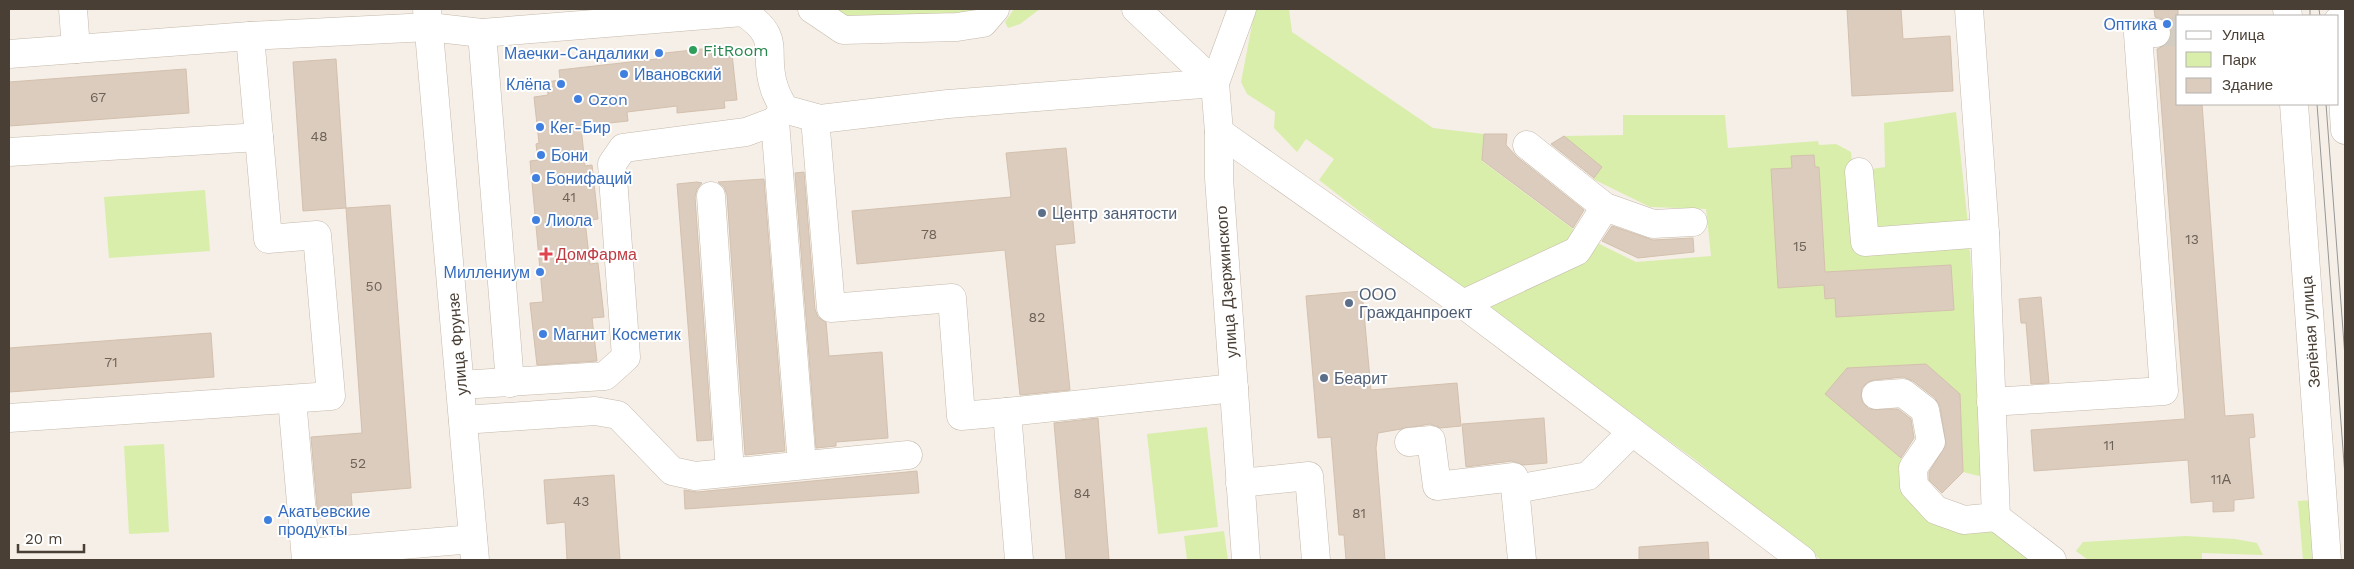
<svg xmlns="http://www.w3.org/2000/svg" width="2354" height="569" font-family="'Work Sans',sans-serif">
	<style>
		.green { fill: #d9eeab; fill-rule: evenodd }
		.building { fill: #dbccbe; stroke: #d4c0ad }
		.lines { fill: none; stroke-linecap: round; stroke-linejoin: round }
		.minor-tunnel { stroke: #d3ccc3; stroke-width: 28; stroke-dasharray: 28 14; stroke-linecap: butt }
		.minor-casing { stroke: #c5b9ab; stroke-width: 29 }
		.minor { stroke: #fff; stroke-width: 28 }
		.tram { stroke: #979797; stroke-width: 1 }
		.shop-dot { fill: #3f7fe0; stroke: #fff; stroke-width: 2 }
		.leisure-dot { fill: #2e9e5b; stroke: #fff; stroke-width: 2 }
		.service-dot { fill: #5c6f8a; stroke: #fff; stroke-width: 2 }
		.health-dot { fill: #e0444e; stroke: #fff; stroke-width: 2 }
		.labels { text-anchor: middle; stroke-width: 4; stroke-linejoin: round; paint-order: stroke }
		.number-label { font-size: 14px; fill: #6e6257 }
		.shop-label { font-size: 16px; fill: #366cbe; stroke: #fff; text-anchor: start }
		.leisure-label { font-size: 16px; fill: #27864d; stroke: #fff; text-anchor: start }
		.service-label { font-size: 16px; fill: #4e5e75; stroke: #fff; text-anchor: start }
		.health-label { font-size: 16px; fill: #be3a42; stroke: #fff; text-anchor: start }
		.street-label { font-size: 16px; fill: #493f35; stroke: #fff }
	</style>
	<rect width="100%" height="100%" fill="#f5efe7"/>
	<!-- green -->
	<g class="green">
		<path d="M828 9H982L977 13C947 15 848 29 828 9Z"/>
		<path d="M1014 9H1040L1020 24 1008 28 1005 22Z"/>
		<path d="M1255 9H1289L1292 32 1433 128 1484 134 1482 161 1581 235 1636 262 1711 256 1706 209 1650 207 1593 179 1601 167 1564 136 1623 135V115H1725L1728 148 1818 141 1819 145 1836 144 1851 152 1859 246 1967 245 1970 251 1983 477 1963 472 1960 394 1926 364 1847 368 1826 394 1904 461 1898 469 1906 489 1942 517 1977 533 1997 530 2035 560H1821L1694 459 1464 292 1319 180 1334 159 1306 139 1297 152 1274 128 1275 112 1247 94 1241 82ZM1814 155 1815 167H1819L1825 272 1951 265 1954 310 1836 317 1835 298 1825 299 1824 285 1792 168V156Z"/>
		<path d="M1956 112 1968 225 1878 230 1871 223 1868 174 1872 169 1885 167 1884 123Z"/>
		<path d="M205 190 210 251 109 258 104 197Z"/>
		<path d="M1207 427 1218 527 1158 534 1147 434Z"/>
		<path d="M164 444 169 532 129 534 124 446Z"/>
		<path d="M2314 500 2319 560H2303L2298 501Z"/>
		<path d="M1224 531 1228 560H1187L1184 536Z"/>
		<path d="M2186 536 2235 539 2257 543 2263 555 2202 553V560H2088L2076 551 2083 542Z"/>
	</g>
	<!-- building -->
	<g class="building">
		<path d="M1847 9H1901L1903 39 1950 36 1953 91 1852 96Z"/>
		<path d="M2154 9H2178V104H2202L2225 416 2253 414 2255 437 2249 438 2254 498 2234 500V511L2213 512V501L2191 503 2188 460 2034 471 2031 430 2185 419 2157 49 2164 46 2170 40 2172 32 2169 24 2163 19 2155 17Z"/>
		<path d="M711 48 712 57 732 54 737 100 724 101 725 108 677 113V106L627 112 628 121 581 126 585 166 592 165 598 219 585 221 590 264 598 263 604 317 592 318 597 361 537 365 530 303 543 302 530 161 538 160 536 144 539 143 534 97 548 95 547 82 560 80 559 70 657 59 656 54Z"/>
		<path d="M336 59 346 208 303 211 293 62Z"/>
		<path d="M186 69 189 113 9 126V82Z"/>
		<path d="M1484 134H1507L1506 145 1517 157 1584 210 1573 228 1482 160Z"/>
		<path d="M1564 136 1602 167 1594 178 1551 144Z"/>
		<path d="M1066 148 1075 243 1055 245 1070 390 1020 395 1005 250 857 264 852 211 1011 197 1006 153Z"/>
		<path d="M1814 155 1815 167H1819L1825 272 1951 265 1954 310 1836 317 1835 298 1825 299 1824 285 1778 288 1771 169 1792 168 1791 156Z"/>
		<path d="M804 172 815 309 818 317 826 322 829 356 882 352 888 438 836 442V446L816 448 795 173Z"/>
		<path d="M764 179 785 451 745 455 727 195 724 187 718 182Z"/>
		<path d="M697 182 702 183 697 189 695 197 712 440 697 441 677 184Z"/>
		<path d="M390 205 411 488 351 493 353 515 318 518 311 437 362 433 346 208Z"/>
		<path d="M1612 226 1653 240 1693 238 1694 252 1638 258 1602 241Z"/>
		<path d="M1362 291 1371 390 1457 383 1461 426 1440 428 1430 424 1378 433 1376 448 1385 560H1346L1344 535H1339L1331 437 1318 438 1311 353 1306 296Z"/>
		<path d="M2041 297 2049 383 2031 384 2026 323H2021L2019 299Z"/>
		<path d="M211 333 214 377 9 392V348Z"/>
		<path d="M1926 364 1960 394 1963 472 1942 493 1929 480V472L1946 445 1940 407 1935 398 1913 381 1903 377 1874 380 1868 382 1862 388 1861 397 1863 403 1869 409H1898L1911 419 1914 438 1901 458 1825 394 1847 368Z"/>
		<path d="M1098 418 1109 560H1066L1054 423Z"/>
		<path d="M1544 418 1547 463 1523 465 1512 461 1466 467 1462 424Z"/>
		<path d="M917 471 919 493 685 509 684 490 697 492Z"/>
		<path d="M614 475 620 560H567L565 522 547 524 544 480Z"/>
		<path d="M1708 542 1709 560H1639V547Z"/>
	</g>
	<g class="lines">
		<!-- minor-tunnel -->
		<path class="minor-tunnel" d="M2156 33 2178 31"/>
		<!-- minor casing -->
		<g class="minor-casing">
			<g id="minor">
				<path d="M73 9 76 49"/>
				<path d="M427 9 475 560"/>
				<path d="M812 9 843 30 957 27 983 23 995 9"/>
				<path d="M1136 9 1215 83"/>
				<path d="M1242 9 1215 83 1219 132V178L1246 560"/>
				<path d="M1969 9 1985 233 1996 517 2052 560"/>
				<path d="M2287 9 2288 16"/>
				<path d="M2338 21 2345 130"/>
				<path d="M482 33 510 383"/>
				<path d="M9 54 250 36 429 27 482 33 743 12C784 39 762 51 774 87 776 95 781 102 784 109L820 119 948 104 1215 83"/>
				<path d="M2294 104 2327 560"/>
				<path d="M784 109 775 121 802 465"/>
				<path d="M815 118 831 308 952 298 961 416 1007 412 1019 560"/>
				<path d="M1219 132 1463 304 1802 560"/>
				<path d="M1527 145 1605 207 1653 224 1693 222"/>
				<path d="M9 152 259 137"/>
				<path d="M1859 172 1865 242 1985 233"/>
				<path d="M711 196 730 472"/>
				<path d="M1463 304 1577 251 1605 207"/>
				<path d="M460 385 605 376 626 357 612 164 623 148 746 132 775 121"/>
				<path d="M1876 395 1903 393 1925 410 1931 442 1913 468 1914 486 1936 510 1964 520 1996 517"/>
				<path d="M292 399 306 560"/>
				<path d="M1991 402 2164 391 2138 34 2156 33"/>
				<path d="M1007 412 1234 388"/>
				<path d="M9 418 331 396 317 235 268 239 250 36"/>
				<path d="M463 420 595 411 618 415 672 471 695 476 908 455"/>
				<path d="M1409 442 1431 440 1437 486 1514 477 1522 560"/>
				<path d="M1240 483 1309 476 1316 560"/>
				<path d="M1516 489 1588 476 1632 432"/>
				<path d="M306 553 473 539"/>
			</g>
		</g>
		<!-- minor -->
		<use href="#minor" class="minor"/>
		<!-- tram -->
		<g class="tram">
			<path d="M2310 9V16"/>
			<path d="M2319 9 2320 16"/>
			<path d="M2317 104 2345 476"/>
			<path d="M2326 104 2345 357"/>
		</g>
	</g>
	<!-- markers -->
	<g class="shop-dot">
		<circle cx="2167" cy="24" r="5"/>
		<circle cx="659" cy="53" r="5"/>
		<circle cx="624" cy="74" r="5"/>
		<circle cx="561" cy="84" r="5"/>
		<circle cx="578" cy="99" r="5"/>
		<circle cx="540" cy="127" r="5"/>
		<circle cx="541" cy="155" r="5"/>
		<circle cx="536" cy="178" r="5"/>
		<circle cx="536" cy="220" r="5"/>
		<circle cx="540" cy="272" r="5"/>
		<circle cx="543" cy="334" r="5"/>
		<circle cx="268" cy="520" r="5"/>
	</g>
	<circle class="leisure-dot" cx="693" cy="50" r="5"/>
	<g class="service-dot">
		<circle cx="1042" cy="213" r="5"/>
		<circle cx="1349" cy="303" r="5"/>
		<circle cx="1324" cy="378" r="5"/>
	</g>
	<path class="health-dot" d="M543.5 246.5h5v5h5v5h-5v5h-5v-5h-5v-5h5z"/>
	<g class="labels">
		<!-- number labels -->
		<g class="number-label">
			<text x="98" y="102">67</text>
			<text x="319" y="141">48</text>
			<text x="569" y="202">41</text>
			<text x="929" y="239">78</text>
			<text x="2192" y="244">13</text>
			<text x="1800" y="251">15</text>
			<text x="374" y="291">50</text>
			<text x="1037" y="322">82</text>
			<text x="111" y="367">71</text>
			<text x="2109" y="450">11</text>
			<text x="358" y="468">52</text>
			<text x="2221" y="484">11А</text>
			<text x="1082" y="498">84</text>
			<text x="581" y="506">43</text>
			<text x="1359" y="518">81</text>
		</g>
		<!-- shop labels -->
		<g class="shop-label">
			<text x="2157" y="30" text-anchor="end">Оптика</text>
			<text x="649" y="59" text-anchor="end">Маечки-Сандалики</text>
			<text x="634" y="80">Ивановский</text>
			<text x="551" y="90" text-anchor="end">Клёпа</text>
			<text x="588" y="105">Ozon</text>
			<text x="550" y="133">Кег-Бир</text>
			<text x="551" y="161">Бони</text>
			<text x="546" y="184">Бонифаций</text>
			<text x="546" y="226">Лиола</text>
			<text x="530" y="278" text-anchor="end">Миллениум</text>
			<text x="553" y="340">Магнит Косметик</text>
			<text x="278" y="517">Акатьевские<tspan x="278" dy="18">продукты</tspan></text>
		</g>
		<!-- leisure labels -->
		<g class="leisure-label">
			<text x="703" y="56">FitRoom</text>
		</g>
		<!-- service labels -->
		<g class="service-label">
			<text x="1052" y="219">Центр занятости</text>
			<text x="1359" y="300">ООО<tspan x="1359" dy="18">Гражданпроект</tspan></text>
			<text x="1334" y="384">Беарит</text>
		</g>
		<!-- health labels -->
		<g class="health-label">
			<text x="556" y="260">ДомФарма</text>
		</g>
		<!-- street labels -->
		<g class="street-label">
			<text transform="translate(1226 282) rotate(-94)" y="6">улица Дзержинского</text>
			<text transform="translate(2310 332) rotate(-94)" y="6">Зелёная улица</text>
			<text transform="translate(457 344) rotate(-95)" y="6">улица Фрунзе</text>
		</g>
	</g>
	<!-- border -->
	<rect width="2354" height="569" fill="none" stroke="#493f35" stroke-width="20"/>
	<!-- legend -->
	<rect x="2176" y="15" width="162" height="90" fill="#ffffff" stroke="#b6b2ae"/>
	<rect x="2186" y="31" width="25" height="8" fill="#ffffff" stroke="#b6b2ae"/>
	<text x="2222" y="40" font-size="15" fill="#493f35">Улица</text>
	<rect x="2186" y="52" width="25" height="15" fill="#d9eeab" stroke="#b6b2ae"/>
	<text x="2222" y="65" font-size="15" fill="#493f35">Парк</text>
	<rect x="2186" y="78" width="25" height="15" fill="#dbccbe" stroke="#b6b2ae"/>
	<text x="2222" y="90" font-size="15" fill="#493f35">Здание</text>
	<!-- scale -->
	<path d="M18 544v8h66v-8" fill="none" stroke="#493f35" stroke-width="2.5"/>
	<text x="25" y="544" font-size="15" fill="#493f35" stroke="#ffffff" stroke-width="4" paint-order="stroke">20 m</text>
</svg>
